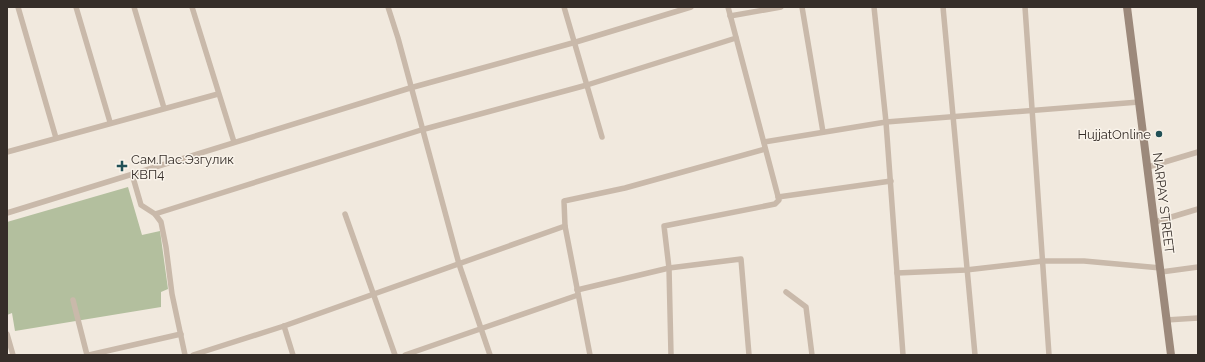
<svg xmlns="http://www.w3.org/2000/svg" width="1205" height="362" font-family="Raleway,sans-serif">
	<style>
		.green { fill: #b3bf9e }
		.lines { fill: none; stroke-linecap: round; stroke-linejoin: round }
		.street { stroke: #c9b9aa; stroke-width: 5.5 }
		.secondary { stroke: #9c897b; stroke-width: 8 }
		.poi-dot { fill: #215056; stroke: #f9f3ea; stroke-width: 1.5 }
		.labels { text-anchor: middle; stroke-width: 3; stroke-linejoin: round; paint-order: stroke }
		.poi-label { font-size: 13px; fill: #362e29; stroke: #f9f3ea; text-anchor: end }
		.street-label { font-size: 13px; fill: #362e29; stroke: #f9f3ea }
	</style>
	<rect width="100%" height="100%" fill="#f1e9de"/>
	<!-- green -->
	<path class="green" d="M128 187 142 235 160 231 168 289 161 292V307L15 331 12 313 7 315V222Z"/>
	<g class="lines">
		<!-- street -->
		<g class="street">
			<path d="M18 7 56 138"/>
			<path d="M76 7 110 122"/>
			<path d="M134 7 164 108"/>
			<path d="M192 7 234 142"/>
			<path d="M388 7 398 38 459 264 490 355"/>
			<path d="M564 7 602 137"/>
			<path d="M802 7 823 132"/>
			<path d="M874 7 886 122 903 355"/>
			<path d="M943 7 975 355"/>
			<path d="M1025 7 1049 355"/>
			<path d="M730 16 781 7"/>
			<path d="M764 142 886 122 1139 102"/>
			<path d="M7 152 218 94"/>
			<path d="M1148 167 1198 152"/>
			<path d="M132 174 141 205 155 214 161 222 166 247 172 294 185 355"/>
			<path d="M778 197 891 181"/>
			<path d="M7 213 410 88 576 42 691 7"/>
			<path d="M155 214 421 130 587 85 736 38"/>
			<path d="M345 214 395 355"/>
			<path d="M1155 222 1198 209"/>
			<path d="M1161 272 1198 267"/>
			<path d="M897 273 966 270 1043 261H1084L1161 268"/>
			<path d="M577 290 669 268 741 259 749 355"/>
			<path d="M786 292 806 307 812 355"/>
			<path d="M73 300 87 355"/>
			<path d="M1166 320 1198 318"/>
			<path d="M284 326 293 355"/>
			<path d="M7 334 13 355"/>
			<path d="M89 355 181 334"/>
			<path d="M193 355 284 326 565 226"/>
			<path d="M405 355 578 295"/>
			<path d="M590 355 565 226 564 201 625 188 765 149"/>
			<path d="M671 355 669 268 664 226 775 204 779 200 728 7"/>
		</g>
		<!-- secondary -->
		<path class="secondary" d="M1127 7 1171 355"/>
	</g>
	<!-- markers -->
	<g class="poi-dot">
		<circle cx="1159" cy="134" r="4"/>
		<path d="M120 160h4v4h4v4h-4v4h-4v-4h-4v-4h4z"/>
	</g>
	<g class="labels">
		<!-- poi labels -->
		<g class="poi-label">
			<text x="1151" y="139">HujjatOnline</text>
			<text x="131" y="164" text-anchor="start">Сам.Пас.Эзгулик<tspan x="131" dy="15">КВП4</tspan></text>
		</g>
		<!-- street labels -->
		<g class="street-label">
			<text transform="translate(1164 203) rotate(83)" y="5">NARPAY STREET</text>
		</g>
	</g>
	<!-- border -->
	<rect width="1205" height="362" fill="none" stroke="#362e29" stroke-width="16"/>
</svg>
